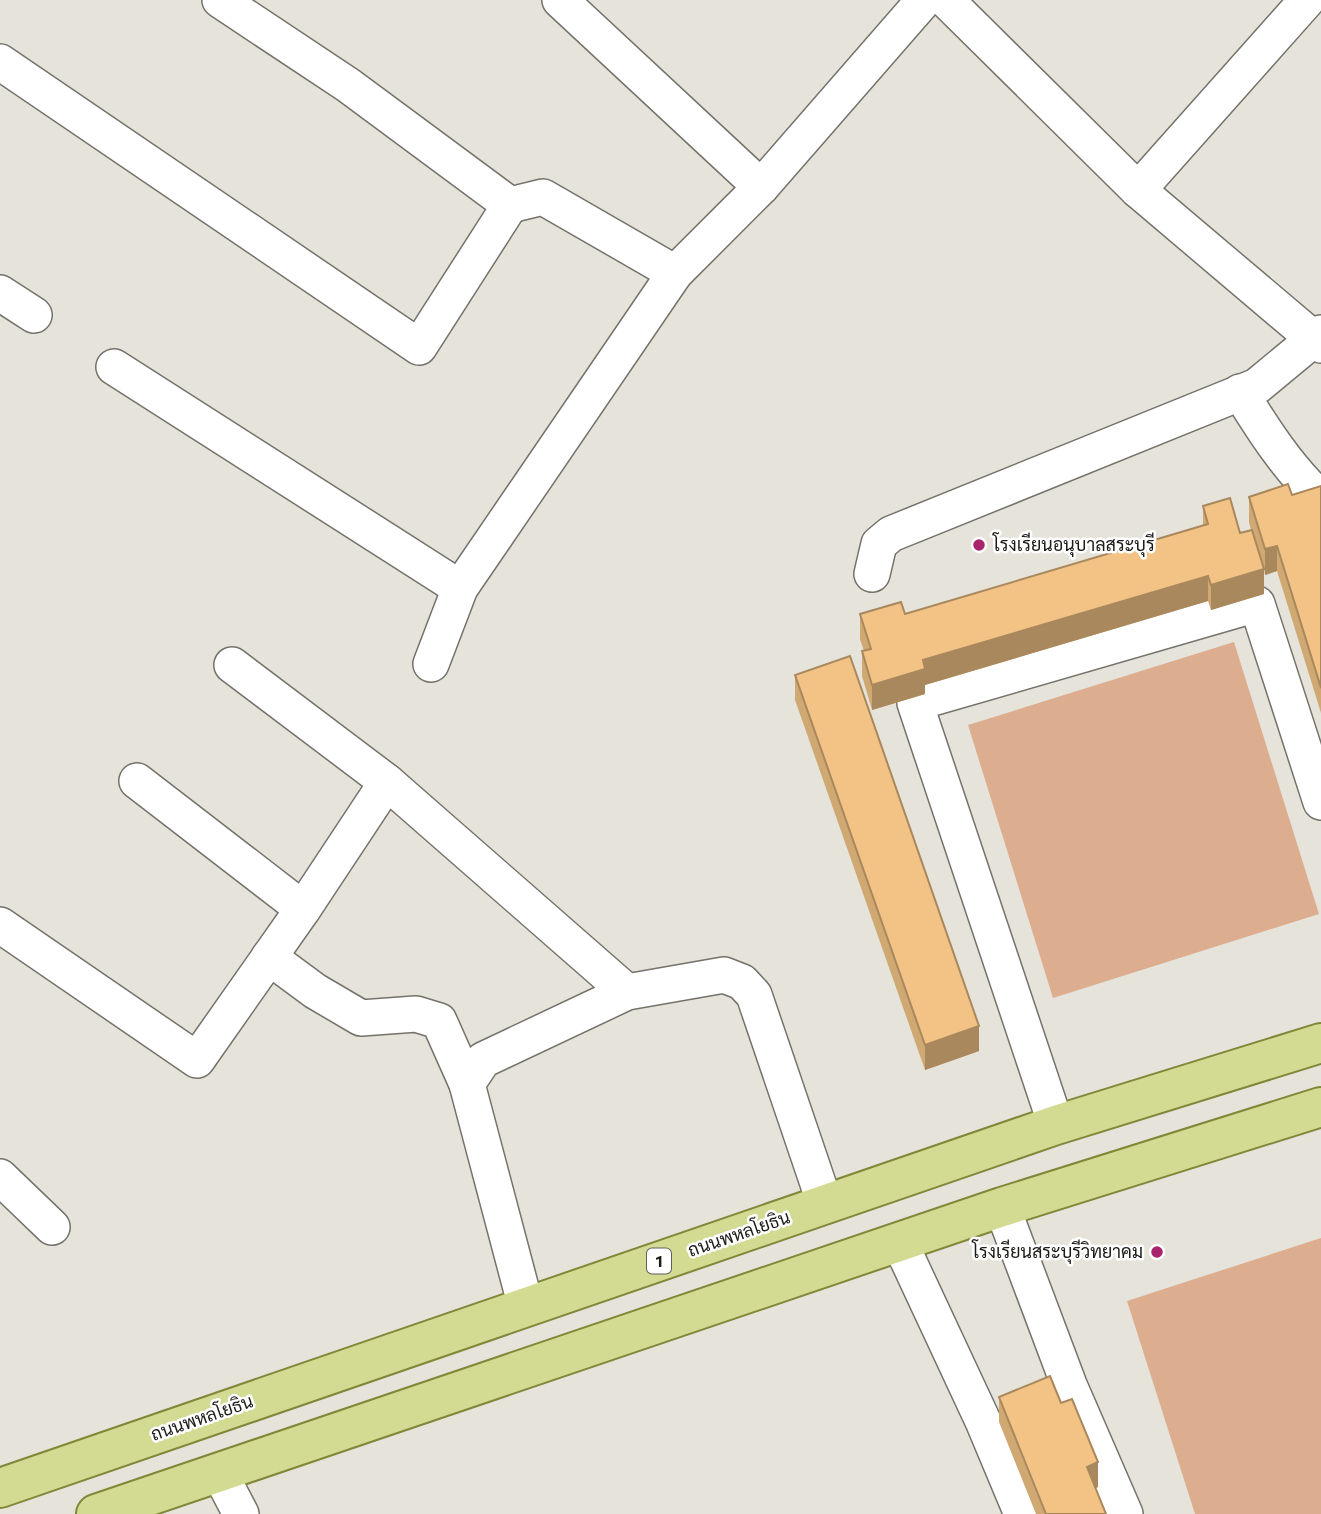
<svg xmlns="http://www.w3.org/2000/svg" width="1321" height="1514" font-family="Commissioner,Sarabun,sans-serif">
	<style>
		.green { fill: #ddad8f }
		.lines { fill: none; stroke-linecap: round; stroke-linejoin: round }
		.minor-casing { stroke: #74726a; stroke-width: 38 }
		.major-casing { stroke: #808738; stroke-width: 42 }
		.minor { stroke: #fff; stroke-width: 35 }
		.major { stroke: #d3da92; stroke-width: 38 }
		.wall { fill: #d0a872 }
		.shaded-wall { fill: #a9885d }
		.building { fill: #f2c385; stroke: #a9885d; stroke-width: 2 }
		.poi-dot { fill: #a9246d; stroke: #fff; stroke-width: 2.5 }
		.labels { text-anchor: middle; stroke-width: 5; stroke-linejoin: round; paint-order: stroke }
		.shield { fill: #fff; stroke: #605f5d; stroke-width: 2 }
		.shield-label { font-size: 16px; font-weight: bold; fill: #1c1b18 }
		.poi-label { font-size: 18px; fill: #1c1b18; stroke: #fff; text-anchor: start }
		.street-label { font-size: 18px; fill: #1c1b18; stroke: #fff }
	</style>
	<rect width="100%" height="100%" fill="#e6e3da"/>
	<!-- green -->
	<g class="green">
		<path d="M1234 642 1319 914 1053 998 968 725Z"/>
		<path d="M1321 1238V1514H1195L1127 1301Z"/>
	</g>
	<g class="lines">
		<!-- minor casing -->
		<g class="minor-casing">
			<g id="minor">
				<path d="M220 0 348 85 510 205 543 197 675 273"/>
				<path d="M560 0 761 187"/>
				<path d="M946 0 1138 190 1321 345"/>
				<path d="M0 62 419 347 510 205"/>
				<path d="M1138 190 1307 0"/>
				<path d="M0 293 34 315"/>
				<path d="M114 367 460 588"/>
				<path d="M1240 392C1264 431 1288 468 1321 499"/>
				<path d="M872 574 879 544 891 534 1257 386 1321 333"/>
				<path d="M431 664 460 588 675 273 761 187 924 0"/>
				<path d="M232 665 387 782 627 992"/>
				<path d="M137 781 303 909"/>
				<path d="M0 925 197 1060 303 909 387 782"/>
				<path d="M269 957 315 991 361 1018 416 1014 439 1021 467 1084"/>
				<path d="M1056 1125 915 703 1257 604 1321 802"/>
				<path d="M0 1177 52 1227"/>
				<path d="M1002 1207 1069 1385 1125 1514"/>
				<path d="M900 1243 983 1421 1022 1514"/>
				<path d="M526 1307 467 1084 483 1060 627 992 724 975 742 982 754 995 825 1204"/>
				<path d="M219 1472 241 1514"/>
			</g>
		</g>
		<!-- major casing -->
		<g class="major-casing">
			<g id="major">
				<path d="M0 1488 1056 1125 1321 1043"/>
				<path d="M96 1514 1002 1207 1321 1107"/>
			</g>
		</g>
		<!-- minor -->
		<use href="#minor" class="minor"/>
		<!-- major -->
		<use href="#major" class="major"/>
	</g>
	<!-- wall -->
	<g class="wall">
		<path d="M1321 462V713L1277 571 1265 575 1264 569V594L1211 610 1208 601 925 685V694L872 710 862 676V651H864L860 639V614H905L1203 526V506L1240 533 1251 530 1249 522V497L1292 495 1321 486Z"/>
		<path d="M795 675 979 1051 925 1070 795 700Z"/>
		<path d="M999 1397 1061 1403 1098 1487 1096 1488 1106 1514H1036L999 1422Z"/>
	</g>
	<!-- shaded-wall -->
	<g class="shaded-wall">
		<path d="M1277 546V571L1265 575V549Z"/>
		<path d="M1264 569V594L1211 610V585Z"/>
		<path d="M1208 576V601L925 685V694L872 710V685L923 660Z"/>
		<path d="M979 1026V1051L925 1070V1045Z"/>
		<path d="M1098 1462V1487L1087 1492V1467Z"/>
	</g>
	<!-- building -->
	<g class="building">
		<path d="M1288 484 1292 495 1321 486V688L1277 546 1265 549 1249 497Z"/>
		<path d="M1230 498 1240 533 1252 530 1264 569 1211 585 1208 576 923 660 925 669 872 685 862 651 871 649 860 614 901 602 905 614 1208 524 1203 506Z"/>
		<path d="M850 656 979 1026 925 1045 795 675Z"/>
		<path d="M1050 1376 1061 1403 1072 1399 1098 1462 1087 1467 1106 1514H1046L999 1397Z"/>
	</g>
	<!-- markers -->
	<g class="poi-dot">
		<circle cx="979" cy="545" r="7"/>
		<circle cx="1157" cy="1252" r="7"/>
	</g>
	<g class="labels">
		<!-- shield labels -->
		<rect class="shield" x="647" y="1248.5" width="24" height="25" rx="5"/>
		<g class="shield-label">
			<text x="659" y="1267">1</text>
		</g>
		<!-- poi labels -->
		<g class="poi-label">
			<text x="993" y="551">โรงเรียนอนุบาลสระบุรี</text>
			<text x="1143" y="1258" text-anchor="end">โรงเรียนสระบุรีวิทยาคม</text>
		</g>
		<!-- street labels -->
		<g class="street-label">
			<text transform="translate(739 1234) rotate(-19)" y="6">ถนนพหลโยธิน</text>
			<text transform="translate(202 1418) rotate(-19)" y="6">ถนนพหลโยธิน</text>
		</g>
	</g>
</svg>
